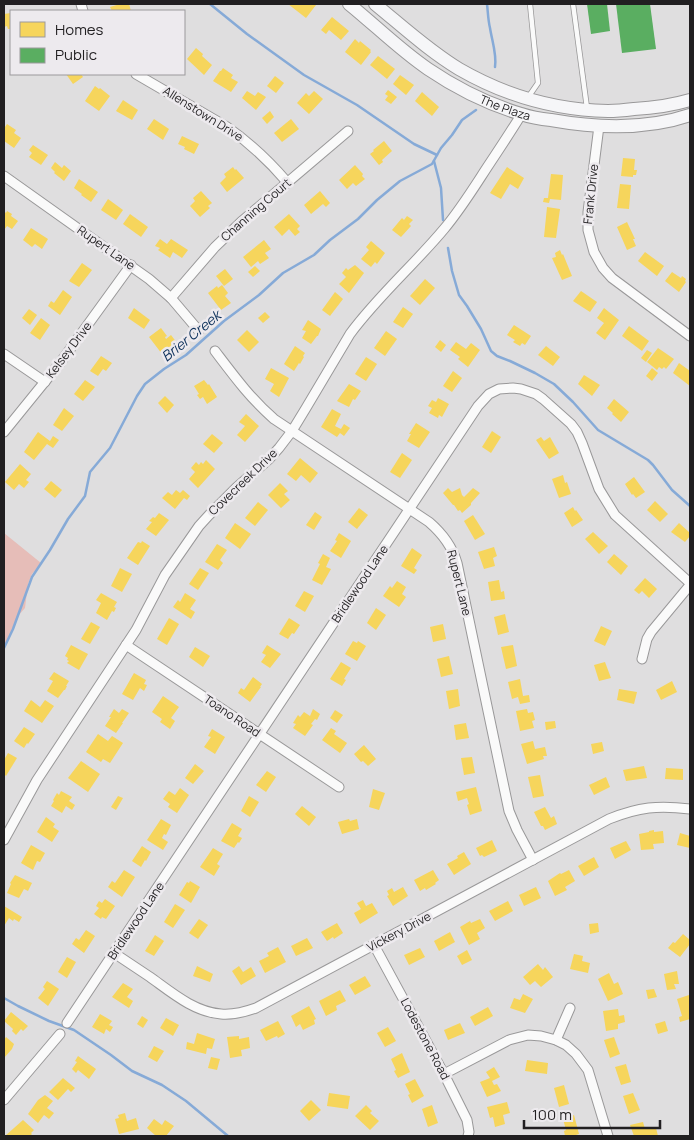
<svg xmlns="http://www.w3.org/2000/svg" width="694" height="1140" font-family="Manrope,sans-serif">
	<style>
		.green { fill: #e6bdb8 }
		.homes { fill: #f6d55c }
		.public { fill: #5aae61 }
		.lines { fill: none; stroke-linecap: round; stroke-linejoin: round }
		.stream { stroke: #86aad7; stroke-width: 2.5 }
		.service-casing { stroke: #999899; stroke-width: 6 }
		.minor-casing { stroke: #999899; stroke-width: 11 }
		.secondary-casing { stroke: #999899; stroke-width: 14 }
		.service { stroke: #fafafa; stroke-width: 4.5 }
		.minor { stroke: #fafafa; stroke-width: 9 }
		.secondary { stroke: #f6f6f8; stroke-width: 12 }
		.labels { text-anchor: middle; stroke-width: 5; stroke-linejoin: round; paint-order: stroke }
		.street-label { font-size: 12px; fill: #211f21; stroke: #edeaee }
		.water-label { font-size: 14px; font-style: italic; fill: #0d315b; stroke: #edeaee }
	</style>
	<rect width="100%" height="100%" fill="#dfdedf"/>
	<!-- green -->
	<path class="green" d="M4 533 41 563 32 574 28 584 25 608 17 617 4 648Z"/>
	<!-- homes -->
	<g class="homes">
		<path d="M120 4H129L131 11H112L110 7Z"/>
		<path d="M288 4H315L316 5 306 18Z"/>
		<path d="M11 13V29H8L7 26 4 27V14Z"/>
		<path d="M332 17 349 31 341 40 329 30 326 34 321 30Z"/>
		<path d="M355 39 359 43 360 41 371 50 370 51 371 52 361 65 345 52Z"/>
		<path d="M196 48 203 54 202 56 212 65 204 75 187 59Z"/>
		<path d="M378 56 395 69 387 79 370 65Z"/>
		<path d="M223 68 233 75 231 78 238 82 231 92 213 81 220 71H221Z"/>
		<path d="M66 74H81L83 77 73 84Z"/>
		<path d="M400 75 414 85 406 95 393 84Z"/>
		<path d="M275 76 284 83 276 93 267 86Z"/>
		<path d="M95 86 99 89 100 88 110 96 99 111 85 101Z"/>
		<path d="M388 90 397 97 391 104 385 100 388 96 385 94Z"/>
		<path d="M247 91 255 96 258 92 266 97 256 110 242 98Z"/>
		<path d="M314 91 323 99 309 114 297 103 306 93 309 96Z"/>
		<path d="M422 92 439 107 432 116 415 101Z"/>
		<path d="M123 100 138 110 132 120 116 111Z"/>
		<path d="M270 111 274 117 267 124 262 118Z"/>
		<path d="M154 119 169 129 163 140 147 129Z"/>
		<path d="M291 119 299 129 282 142 274 133Z"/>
		<path d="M7 124 16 130 14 133 21 138 14 148 4 141V125L5 127Z"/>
		<path d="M182 136 199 144 194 154 184 149 185 147 178 144Z"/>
		<path d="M384 141 392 151 382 160 383 162 379 165 370 154 374 151 373 150Z"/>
		<path d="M33 145 48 155 41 165 29 157 32 153 29 150Z"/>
		<path d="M623 158 635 159 634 170H637L636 175H633V177L621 176Z"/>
		<path d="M55 162 62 168 64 165 71 171 64 181 54 173 55 172 51 168Z"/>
		<path d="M355 165 363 174 362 176 365 179 356 186 353 183 347 189 339 180Z"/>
		<path d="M233 167 235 170 236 169 244 178 227 192 220 183 226 177 224 174Z"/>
		<path d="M507 167 524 178 518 189 510 184 501 199 490 193Z"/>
		<path d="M551 174 563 175 561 200 550 199 549 203 543 202 544 198H548Z"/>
		<path d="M79 179 98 192 91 202 81 195 82 194 74 188Z"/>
		<path d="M620 184 631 185 629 209 617 208Z"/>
		<path d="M201 191 212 203 208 206 210 208 200 217 190 206 195 201 193 198Z"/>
		<path d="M320 191 330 203 326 207 323 204 311 214 304 205Z"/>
		<path d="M108 199 123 210 116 220 101 210Z"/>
		<path d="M547 207 560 209 556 238 544 237Z"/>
		<path d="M4 211 6 213 7 211 12 214 11 216 18 221 12 229 7 226 4 230Z"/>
		<path d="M130 214 148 227 141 237 123 224Z"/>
		<path d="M289 214 300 226 297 229 300 232 295 236 289 229 282 236 274 227Z"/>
		<path d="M407 216 413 220 409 224 411 226 401 237 392 230 402 218 404 220Z"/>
		<path d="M627 222 635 239H633L636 246 627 250 617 227Z"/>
		<path d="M31 228 48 239 42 249 35 244 32 247 23 240Z"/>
		<path d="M160 239 167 244 171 239 188 250 182 258 173 252 170 258 158 250 160 248 155 246Z"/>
		<path d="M264 240 271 249 265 253 269 258 260 264 258 261 251 267 243 257Z"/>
		<path d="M371 241 385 253 377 264 375 262 371 267 361 259 369 250 366 247Z"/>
		<path d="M560 250 562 255 563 254 572 276 562 280 552 258 556 257 555 253Z"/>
		<path d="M645 252 664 266 657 276 638 261Z"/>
		<path d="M82 263 92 270 79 287 69 281Z"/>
		<path d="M355 265 364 273 349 293 339 284 346 277 342 273 346 268 348 270Z"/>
		<path d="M255 266 260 271 253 277 248 272Z"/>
		<path d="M225 269 233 279 224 286 216 276Z"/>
		<path d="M672 272 681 278 682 276 686 279 685 281 686 282 679 292 665 281Z"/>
		<path d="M425 279 435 288 420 305 410 296Z"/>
		<path d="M222 285 228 293 225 296 231 303 221 310 208 293 217 286 218 288Z"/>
		<path d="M63 290 72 297 60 315 48 306 51 301 54 303Z"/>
		<path d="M581 291 597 302 590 312 573 301Z"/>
		<path d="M335 292 343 299 330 316 322 310Z"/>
		<path d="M403 307 413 314 403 328 393 322Z"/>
		<path d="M134 308 150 320 144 329 128 318Z"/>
		<path d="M604 308 619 320 605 340 596 333 604 323 597 318Z"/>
		<path d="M29 309 37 315 30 325 22 318Z"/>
		<path d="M265 312 270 317 263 323 258 318Z"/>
		<path d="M41 318 50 325 40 340 30 333Z"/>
		<path d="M308 320 321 329 318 336H317L311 344 302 338 306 331 302 330Z"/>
		<path d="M514 325 531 336 525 345 522 343 520 346 513 342 515 340 507 335Z"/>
		<path d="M629 326 649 341 642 351 622 336Z"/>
		<path d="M161 328 167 336 165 337 166 339 171 335 177 343 162 354 149 337Z"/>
		<path d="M247 330 259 342 249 352 237 340Z"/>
		<path d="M386 331 397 339 385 356 374 348Z"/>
		<path d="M440 340 446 345 441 352 435 347Z"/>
		<path d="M456 342 466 349 471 343 480 350 468 367 458 359 460 357 450 350Z"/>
		<path d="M295 346 305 353 303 356 304 357 300 364 299 363 294 371 284 364Z"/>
		<path d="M546 346 560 357 553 366 538 355Z"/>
		<path d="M658 348 674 359 666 369 664 367 662 369 659 367 657 370 647 362Z"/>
		<path d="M647 350 652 353 646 362 641 358Z"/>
		<path d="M101 356 112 363 106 371 103 369 98 376 90 371Z"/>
		<path d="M366 357 377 364 366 381 355 374Z"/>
		<path d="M679 363 690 371V386L673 373Z"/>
		<path d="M271 368 289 378 279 397 270 391 274 384 265 379Z"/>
		<path d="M652 368 658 373 652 381 646 376Z"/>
		<path d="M453 371 462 378 452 392 443 386Z"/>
		<path d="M584 375 600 385 592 396 578 384Z"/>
		<path d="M85 380 95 387 83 401 74 394Z"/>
		<path d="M204 380 208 385 209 384 217 397 207 404 203 397 200 399 197 395 199 394 194 386Z"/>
		<path d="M349 384 361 391 355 400 353 399 349 407 337 401Z"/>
		<path d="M165 396 174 405 167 413 158 403Z"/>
		<path d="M438 398 449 404 442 417 439 415 438 418 429 413 432 408 428 406 432 400 436 402Z"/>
		<path d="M614 399 629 412 621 422 612 414 613 413 607 408Z"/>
		<path d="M64 408 74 416 62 431 53 425Z"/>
		<path d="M332 409 341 414 335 426 341 429 344 424 350 428 344 436 340 433 337 437 321 427Z"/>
		<path d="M246 414 259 426 245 442 237 435 245 426 239 422Z"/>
		<path d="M416 423 430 432 419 448 407 441 411 434H409Z"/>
		<path d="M492 431 501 437 491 453 482 447Z"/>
		<path d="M38 432 50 441 53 436 59 440 53 448 47 444 34 460 24 452Z"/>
		<path d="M212 434 223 443 214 453 203 444Z"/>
		<path d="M541 437 544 441 550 437 559 453 549 459 536 440Z"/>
		<path d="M402 453 412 460 400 478 390 472Z"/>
		<path d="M300 458 318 473 310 483 301 475 296 481 287 474Z"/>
		<path d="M206 460 215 469 198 488 189 479 195 472 191 468 196 462 199 465 201 462 203 464Z"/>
		<path d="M20 464 31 474 26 480 29 482 24 488 19 484 14 490 5 482Z"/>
		<path d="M563 475 565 483 567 482 571 494 559 498 552 479Z"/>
		<path d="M634 477 645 492 636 498 633 494 632 495 625 484Z"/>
		<path d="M51 481 62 490 55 498 44 489Z"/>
		<path d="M280 483 288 491 284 494 290 500 281 508 268 495Z"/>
		<path d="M448 488 452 492 460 488 462 495 464 497 473 488 480 493 471 503V505L462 513 460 510 458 511 454 505H453L443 493Z"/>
		<path d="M176 490 180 493 183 490 190 496 187 500 184 498 175 509 162 498 168 492 172 495Z"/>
		<path d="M655 501 668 514 660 522 647 510Z"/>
		<path d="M258 502 268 510 255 526 245 518Z"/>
		<path d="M573 507 575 511 576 510 583 520 572 527 564 513Z"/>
		<path d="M359 508 368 515 357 529 348 522Z"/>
		<path d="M315 512 322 517 314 530 306 525Z"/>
		<path d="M159 513 169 520 156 536 146 529 152 522 149 521 153 517 155 518Z"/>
		<path d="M473 515 485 534 475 540 464 521Z"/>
		<path d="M235 523 251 534 240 549 225 538Z"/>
		<path d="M679 523 690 533V536L685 542 671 532Z"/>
		<path d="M593 532 608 546 599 554 585 539Z"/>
		<path d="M339 533 351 541 341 558 330 551 337 541 335 540Z"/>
		<path d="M142 541 150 546 138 565 127 558 138 542 141 543Z"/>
		<path d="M217 544 227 550 220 560 223 563 218 570 205 562Z"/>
		<path d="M494 547 497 556 493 558 495 566 484 569 478 552Z"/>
		<path d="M412 548 422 555 414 568 417 570 414 574 401 566Z"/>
		<path d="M323 554 330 558 326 567 331 569 322 585 312 580 320 564 318 563Z"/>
		<path d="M614 554 628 566 621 575 607 562Z"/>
		<path d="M120 568 132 574 122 592 111 586Z"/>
		<path d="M200 568 209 573 198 590 189 584Z"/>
		<path d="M645 578 657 589 649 598 642 591 639 594 634 590Z"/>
		<path d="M499 580 501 592 504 591 505 599 491 601 488 582Z"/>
		<path d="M397 581 406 587 402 594 406 597 399 607 383 596 390 586 392 588Z"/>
		<path d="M304 591 314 596 305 612 295 606Z"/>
		<path d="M101 593 117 602 114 607 116 608 114 612 112 611 107 620 96 613 101 603 96 600Z"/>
		<path d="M185 593 196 600 190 609 195 612 191 619 173 607 178 600 180 602Z"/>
		<path d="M376 608 386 615 376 630 367 623Z"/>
		<path d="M505 614 509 632 498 635 494 617Z"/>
		<path d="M169 618 179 624 167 645 157 639Z"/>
		<path d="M289 618 300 625 294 634 292 633 288 639 279 634Z"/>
		<path d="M91 622 100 627 90 644 81 639Z"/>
		<path d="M443 624 446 639 433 642 430 627Z"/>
		<path d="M601 626 612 631 605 646 594 641Z"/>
		<path d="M353 641 357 643 358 641 366 646 357 661 345 654Z"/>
		<path d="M71 645 88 654 79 670 67 663 69 661 67 660 68 658 65 656Z"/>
		<path d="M267 645 281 654 270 668 261 662 266 655 262 653Z"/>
		<path d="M513 645 517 666 506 669 501 647Z"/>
		<path d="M195 647 210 656 203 667 189 657Z"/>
		<path d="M449 656 453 674 441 677 437 659Z"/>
		<path d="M341 662 351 668 344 679 346 680 342 686 330 679Z"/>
		<path d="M605 662 611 678 599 681 594 665Z"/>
		<path d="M54 672 69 681 66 686H67L65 690H64L58 698 47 691 53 681 49 679Z"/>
		<path d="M134 673 146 680 144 684 147 685 144 691 140 688 133 700 122 694Z"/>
		<path d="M253 677 262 684 260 687H261L250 702 238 693 241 688 244 690Z"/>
		<path d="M520 679 523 696 529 695 530 702 520 704 518 697 512 699 508 682Z"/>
		<path d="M672 681 677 692 661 700 656 690Z"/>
		<path d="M458 689 460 706 449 709 446 691Z"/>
		<path d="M619 689 637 692 634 704 617 700Z"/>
		<path d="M163 696 179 707 171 718 175 721 170 729 160 722 162 719 152 712Z"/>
		<path d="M31 700 40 707 45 700 54 706 42 723 24 711Z"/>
		<path d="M114 709 119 713 122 709 129 713 122 723H123L116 733 105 726 111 717H109Z"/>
		<path d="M313 709 320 714 317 720 315 719 311 724 313 725 305 736 293 728 296 724 293 723 298 715 300 717 304 712 310 716Z"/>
		<path d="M527 709 528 713 533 712 535 720 532 721 534 728 520 731 516 711Z"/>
		<path d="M335 710 343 715 337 723 330 718Z"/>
		<path d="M555 721 556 728 546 730 545 722Z"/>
		<path d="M466 723 469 738 456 740 454 725Z"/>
		<path d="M24 727 35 734 28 744 27 743 24 748 14 741Z"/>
		<path d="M331 728 336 731 334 734 347 743 340 753 322 740Z"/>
		<path d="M212 729 225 737 215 754 204 747 211 737 208 736Z"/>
		<path d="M98 734 108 741 112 736 123 743 110 763 103 759 101 762 86 752Z"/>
		<path d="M533 741 535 749 545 747 547 756H543L544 759 527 764 521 744Z"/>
		<path d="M602 742 604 751 593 754 591 744Z"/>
		<path d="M364 745 376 759 368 766 363 761 361 762 354 754Z"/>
		<path d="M8 753 17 758 6 776 4 774V760Z"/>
		<path d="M472 757 475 773 464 775 461 758Z"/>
		<path d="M81 761 100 774 88 792 68 778Z"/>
		<path d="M195 764 204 771 193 784 185 778Z"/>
		<path d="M644 766 647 778 626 781 623 770Z"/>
		<path d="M666 768 683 769V780L665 779Z"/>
		<path d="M267 771 276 777 266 792 256 785Z"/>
		<path d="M540 775 544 796 533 798 528 777Z"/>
		<path d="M606 777 610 787 594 795 589 785Z"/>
		<path d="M476 787 482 811 470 815 467 805 469 804 467 798 458 801 456 792Z"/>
		<path d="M180 788 189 795 177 813 168 807 170 804 163 799 169 791 175 795Z"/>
		<path d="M373 789 385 793 379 810 369 807Z"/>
		<path d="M61 791 72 797 69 801 75 805 72 810 66 806 62 813 51 806 54 801 53 800 57 793 59 795Z"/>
		<path d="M118 796 123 798 116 810 111 807Z"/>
		<path d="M249 796 259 802 250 817 241 811Z"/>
		<path d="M302 806 316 817 309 826 295 814Z"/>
		<path d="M545 807 551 818 554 816 557 824 545 830 543 826H541L534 812Z"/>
		<path d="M46 817 55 824 53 827 59 831 52 842 37 832Z"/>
		<path d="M161 819 171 825 166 835 164 834 162 838 168 842 163 850 147 840Z"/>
		<path d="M349 819 350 821 357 819 359 829 342 834 338 822Z"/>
		<path d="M232 823 242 829 238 836 242 838 239 843 238 842 234 848 221 841Z"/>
		<path d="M654 830V832L663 831 664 843 653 844 654 849 641 850 639 834 649 832V831Z"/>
		<path d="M680 833 690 836V848L677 845Z"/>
		<path d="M492 840 497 851 484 857 482 855 480 856 476 848Z"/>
		<path d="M626 841 631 850 615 859 610 848Z"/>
		<path d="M31 845 45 853 40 862 37 861 33 870 21 863Z"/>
		<path d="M142 846 151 852 146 861 145 860 141 867 132 861Z"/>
		<path d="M213 848 223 854 217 864 220 866 214 876 200 867Z"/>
		<path d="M464 852 471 864 454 875 447 864 458 858 457 856Z"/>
		<path d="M594 857 599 867 584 876 578 866Z"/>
		<path d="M124 870 135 877 122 897 108 887 112 881 115 883Z"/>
		<path d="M433 870 439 880 435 883 436 884 426 890 425 888 420 891 414 880Z"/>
		<path d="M569 870 575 881 565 887 567 890 555 896 548 881 560 873 561 874Z"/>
		<path d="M15 875 32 883 28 891 24 889 19 898 7 893 11 884 10 883Z"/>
		<path d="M190 881 200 887 191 903 179 895 187 882 189 883Z"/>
		<path d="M403 887 408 896 393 906 387 896 389 895 387 891 392 888 394 892Z"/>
		<path d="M536 887 541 898 524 906 519 895Z"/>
		<path d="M105 899 115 906 106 919 102 917 101 919 94 914 99 908 96 906 99 901 102 903Z"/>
		<path d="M363 900 366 906 372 903 378 913 360 924 354 913 361 909 357 903Z"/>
		<path d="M508 901 513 911 495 921 489 911Z"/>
		<path d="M175 904 185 910 173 928 164 922Z"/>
		<path d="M4 906 22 917 19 922 14 919 13 921 9 918 4 926Z"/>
		<path d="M199 919 208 925 198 939 189 933Z"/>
		<path d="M480 919 485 928 477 933 480 939 469 945 460 927 470 921 471 923Z"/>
		<path d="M337 923 343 933 334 939 333 937 327 941 321 932Z"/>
		<path d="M598 923 599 932 590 934 589 924Z"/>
		<path d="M86 930 95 936 84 953 72 944 76 938 79 940Z"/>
		<path d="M450 932 455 942 439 951 434 941Z"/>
		<path d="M683 934 690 940V944L680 957 668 948 673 942 675 943Z"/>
		<path d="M155 935 164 941 154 956 145 951Z"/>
		<path d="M307 938 313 948 296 956 291 946Z"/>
		<path d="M278 947 286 962 265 973 259 961 269 956 267 953Z"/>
		<path d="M420 948 425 957 409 965 404 955Z"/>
		<path d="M467 950 472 960 462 965 457 956Z"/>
		<path d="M574 954 583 956 582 961 590 963 588 973 570 969Z"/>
		<path d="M67 957 76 962 67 978 58 972Z"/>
		<path d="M538 964 543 970 545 967 553 977 541 987 535 981 530 985 523 977Z"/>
		<path d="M197 966 213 974 210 982 193 976Z"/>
		<path d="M239 966 243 972 251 967 256 976 241 985 232 971Z"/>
		<path d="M677 971 679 984H674L676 989 667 990 664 974Z"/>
		<path d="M609 973 614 984 618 982 623 994 608 1001 598 979Z"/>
		<path d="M365 976 371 986 355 995 349 985Z"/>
		<path d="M47 981 59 989 48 1006 38 998 45 989 43 987Z"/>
		<path d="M123 983 133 989 127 997 133 1001 129 1008 112 997Z"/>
		<path d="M654 989 657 997 648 999 646 990Z"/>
		<path d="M340 990 346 1001 336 1006 337 1010 326 1016 319 1001Z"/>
		<path d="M523 994 533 999 525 1013 510 1008 514 998 520 1000Z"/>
		<path d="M689 995 690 1019 680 1022 679 1017 682 1016 677 999Z"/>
		<path d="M309 1006 316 1019 314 1020 315 1024 303 1030 300 1024 296 1027 291 1016Z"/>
		<path d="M488 1007 493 1016 475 1026 470 1017Z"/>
		<path d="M618 1009 619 1016 624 1015 625 1022 618 1024V1029L606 1031 603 1011Z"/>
		<path d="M11 1012 28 1026 23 1031 21 1029 16 1035 12 1031 13 1029 4 1021Z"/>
		<path d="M100 1014 112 1021 109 1025 113 1027 110 1032 106 1029 104 1034 92 1027Z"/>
		<path d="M142 1016 148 1020 143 1028 137 1024Z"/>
		<path d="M166 1018 179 1025 173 1036 160 1028Z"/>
		<path d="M278 1021 285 1034 278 1038 277 1036 266 1041 260 1030Z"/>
		<path d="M665 1021 668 1031 658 1034 655 1024Z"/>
		<path d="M460 1023 465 1033 448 1040 444 1030Z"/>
		<path d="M388 1027 396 1041 385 1047 377 1033Z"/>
		<path d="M197 1033 215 1039 212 1049 207 1048 206 1054 186 1049 187 1042 194 1044Z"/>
		<path d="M239 1036V1039L249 1037 250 1048 241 1050 242 1056 230 1058 227 1037Z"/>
		<path d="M6 1037 14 1044 12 1049 4 1058V1040Z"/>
		<path d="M614 1037 620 1054 610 1058 604 1040Z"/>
		<path d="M154 1046 164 1051 157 1062 148 1057Z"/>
		<path d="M402 1053 410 1072 398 1078 394 1071 396 1070 391 1059Z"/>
		<path d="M78 1056 96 1069 89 1079 78 1070 76 1073 72 1069 77 1062 75 1061Z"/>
		<path d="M211 1057 220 1059 217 1070 208 1068Z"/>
		<path d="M527 1060 548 1063 547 1074 525 1071Z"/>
		<path d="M626 1064 631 1082 621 1085 615 1067Z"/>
		<path d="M494 1067 500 1077 492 1081 494 1085 497 1084 501 1091 487 1097 480 1082 490 1078 486 1072Z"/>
		<path d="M63 1078 75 1088 71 1092 68 1089 58 1100 49 1092Z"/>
		<path d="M415 1079 424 1096 412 1103 408 1095 410 1094 405 1084Z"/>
		<path d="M564 1085 569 1104 559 1107 554 1088Z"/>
		<path d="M329 1093 350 1096 348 1109 327 1106Z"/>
		<path d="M633 1093 640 1110 629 1114 623 1096Z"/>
		<path d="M45 1095 53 1101 47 1108 54 1113 49 1119 44 1115 38 1123 28 1114 38 1100Z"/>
		<path d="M311 1100 321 1110 309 1121 300 1111Z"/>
		<path d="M507 1102 510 1113 503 1115 505 1124 495 1127 493 1117 490 1118 487 1107Z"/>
		<path d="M366 1105 372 1111 370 1113 379 1121 370 1130 355 1116Z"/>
		<path d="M432 1105 438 1123 428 1127 422 1109Z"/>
		<path d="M125 1113 127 1121 136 1118 139 1129 119 1134 115 1119 119 1118 118 1115Z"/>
		<path d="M574 1115 579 1134 573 1136H565L564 1131 566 1130 563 1119Z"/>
		<path d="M154 1119 162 1125 165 1120 174 1126 166 1136H156L147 1128Z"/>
		<path d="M23 1120 34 1130 31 1133 32 1134 30 1136H5Z"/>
		<path d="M643 1122 645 1129 651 1127V1129L656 1128 658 1136H634L630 1125Z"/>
	</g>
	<!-- public -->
	<g class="public">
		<path d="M587 4H607L610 31 591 34Z"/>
		<path d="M616 4H650L656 49 622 53Z"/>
	</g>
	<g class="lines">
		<!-- stream -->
		<g class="stream">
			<path d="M210 4 247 34 304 75 357 105 414 144 437 155"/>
			<path d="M487 4C488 12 488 20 490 28 492 41 497 54 495 67"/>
			<path d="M434 161 441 188 443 220"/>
			<path d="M448 248 452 271 459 295 467 306 481 329 491 351 497 356 510 361 535 373 554 384 573 402 598 430 648 460 653 465 672 490 690 506"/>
			<path d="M4 648 13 629 32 577 50 550 68 519 85 496 90 472 110 448 137 396 145 384 164 369 186 355 224 321 259 295 283 273 314 255 330 240 358 219 377 200 400 181 432 164 441 148 452 135 462 120 476 110"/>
			<path d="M4 998 18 1006 49 1021 74 1030 111 1055 132 1071 162 1085 186 1101 228 1136"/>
		</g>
		<!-- service casing -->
		<g class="service-casing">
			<g id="service">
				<path d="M573 4 587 108"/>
				<path d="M529 96 538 83 530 4"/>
			</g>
		</g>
		<!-- minor casing -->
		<g class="minor-casing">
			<g id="minor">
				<path d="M81 4 83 11"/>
				<path d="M136 74 227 127C250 143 269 161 287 182"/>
				<path d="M599 126 588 212V230L594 252 603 268 612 278 690 336"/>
				<path d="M4 176 149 279 171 298 199 331"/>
				<path d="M171 298 215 247 241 222 348 131"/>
				<path d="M215 351C234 376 250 398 274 419L429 522C443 534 452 546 457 563L509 811 517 830 533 860"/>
				<path d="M4 354 45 382"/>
				<path d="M4 432 60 363 131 265"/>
				<path d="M126 645 339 787"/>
				<path d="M642 659 647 639 651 632 690 585"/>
				<path d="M4 840 37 780 136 630 165 575 181 552 199 526 209 515 236 488 269 459 279 448 292 431 306 408 350 334C378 296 414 265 444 229 460 210 473 189 486 169 498 151 510 133 521 115"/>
				<path d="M374 945 444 1074 467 1120 469 1132 468 1136"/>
				<path d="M114 953C126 961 138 969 150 977 171 992 194 1012 221 1014 233 1015 245 1012 256 1008L609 819C639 807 658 805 690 809"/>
				<path d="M67 1023 478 406 489 394 499 389 513 388 521 389 536 394 543 399 571 424 577 432 582 443 599 489 615 515 690 583"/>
				<path d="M556 1040 570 1008"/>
				<path d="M444 1074 509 1040 528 1035 541 1036 556 1040 566 1045 576 1054 588 1070 608 1136"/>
				<path d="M4 1100 60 1034"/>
			</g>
		</g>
		<!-- secondary casing -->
		<g class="secondary-casing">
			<g id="secondary">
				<path id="s1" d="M349 4C375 25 400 50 428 69 456 88 488 104 521 114 530 117 541 119 551 120 596 128 646 130 690 115"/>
				<path d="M375 4C402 26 429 51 459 69 504 95 556 110 608 111 617 111 626 110 634 109 653 108 673 105 690 100"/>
			</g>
		</g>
		<!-- service -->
		<use href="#service" class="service"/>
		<!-- minor -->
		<use href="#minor" class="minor"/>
		<!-- secondary -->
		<use href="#secondary" class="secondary"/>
	</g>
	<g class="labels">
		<!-- street labels -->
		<g class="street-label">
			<text dy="4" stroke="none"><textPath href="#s1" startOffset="189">The Plaza</textPath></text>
			<text transform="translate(203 114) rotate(32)" y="4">Allenstown Drive</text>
			<text transform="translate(591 194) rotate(-84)" y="4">Frank Drive</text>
			<text transform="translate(256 210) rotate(-41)" y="4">Channing Court</text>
			<text transform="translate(106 248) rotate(35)" y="4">Rupert Lane</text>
			<text transform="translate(69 350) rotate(-53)" y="4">Kelsey Drive</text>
			<text transform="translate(243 482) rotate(-44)" y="4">Covecreek Drive</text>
			<text transform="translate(459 583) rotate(76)" y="4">Rupert Lane</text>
			<text transform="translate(360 584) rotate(-56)" y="4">Bridlewood Lane</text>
			<text transform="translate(232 716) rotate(34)" y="4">Toano Road</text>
			<text transform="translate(136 921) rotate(-56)" y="4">Bridlewood Lane</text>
			<text transform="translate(399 932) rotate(-28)" y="4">Vickery Drive</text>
			<text transform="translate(425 1039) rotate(62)" y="4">Lodestone Road</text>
		</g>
		<!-- water labels -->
		<g class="water-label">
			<text transform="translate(191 336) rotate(-39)" y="5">Brier Creek</text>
		</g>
	</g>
	<!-- border -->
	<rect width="694" height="1140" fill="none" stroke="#211f21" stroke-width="10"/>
	<!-- legend -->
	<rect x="10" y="10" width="175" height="65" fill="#edeaee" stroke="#9b999c"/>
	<rect x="20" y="22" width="25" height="15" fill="#f6d55c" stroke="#9b999c"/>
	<text x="55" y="35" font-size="15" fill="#211f21">Homes</text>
	<rect x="20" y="48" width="25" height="15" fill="#5aae61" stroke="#9b999c"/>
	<text x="55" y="60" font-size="15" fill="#211f21">Public</text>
	<!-- scale -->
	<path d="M524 1120v8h136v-8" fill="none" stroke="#211f21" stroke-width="2.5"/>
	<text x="532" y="1120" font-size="15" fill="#211f21" stroke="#edeaee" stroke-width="4" paint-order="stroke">100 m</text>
</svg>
